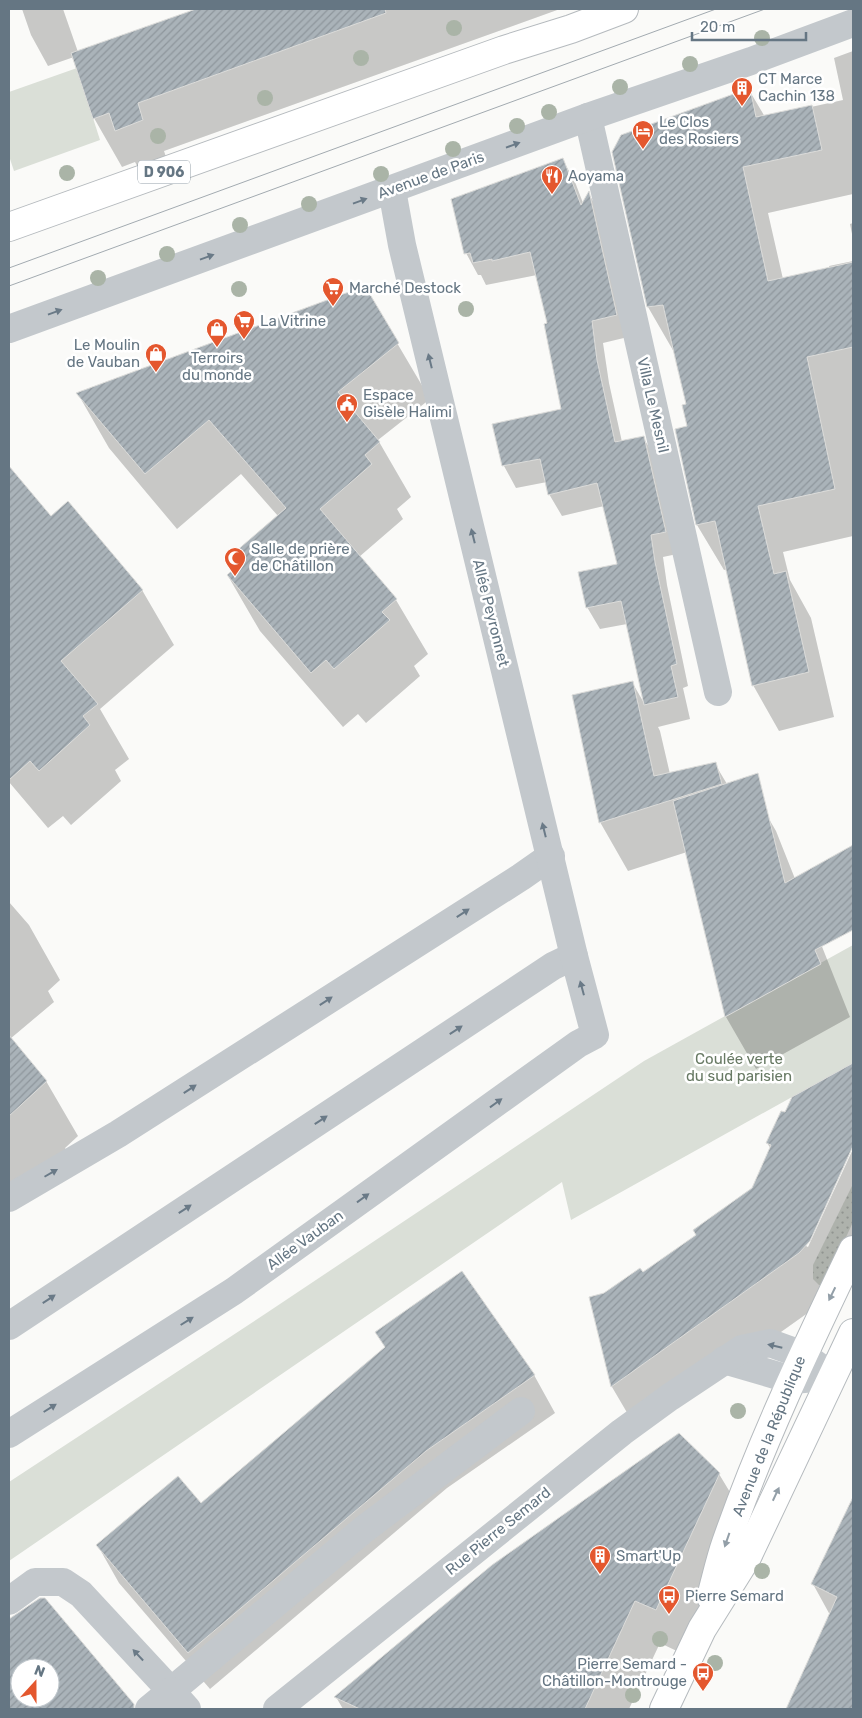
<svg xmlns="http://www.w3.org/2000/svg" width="862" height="1718" font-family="Rubik,sans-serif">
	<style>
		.grass { fill: url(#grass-dots) }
		.park { fill: #dadfd7 }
		.shadow { fill: #0003; fill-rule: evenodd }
		.building { fill: url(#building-hatch); stroke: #dcdcda; fill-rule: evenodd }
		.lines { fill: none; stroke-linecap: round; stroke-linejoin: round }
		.major-casing { stroke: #b5babe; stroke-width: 30 }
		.minor { stroke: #c3c8cc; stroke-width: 28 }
		.major { stroke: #fff; stroke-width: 28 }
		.tram { stroke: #a2aab0; stroke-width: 1 }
		.tree { fill: #aab4a7 }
		.oneway { fill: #6a7a87 }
		.oneway2 { fill: #939fa8 }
		.labels { text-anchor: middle; stroke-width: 5; stroke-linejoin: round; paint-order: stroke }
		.shield { fill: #fff; stroke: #939fa8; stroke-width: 1 }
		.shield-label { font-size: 14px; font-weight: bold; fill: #657683 }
		.poi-label { font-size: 15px; fill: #657683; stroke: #fff; text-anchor: start }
		.street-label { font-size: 15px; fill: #657683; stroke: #fff }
		.park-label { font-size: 15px; fill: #687a64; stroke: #fff }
	</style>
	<defs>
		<pattern id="grass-dots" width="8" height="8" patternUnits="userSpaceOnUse" patternTransform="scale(1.25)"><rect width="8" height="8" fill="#dadfd7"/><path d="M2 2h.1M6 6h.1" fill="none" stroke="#b4b9b4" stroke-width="1.8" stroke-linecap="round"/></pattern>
		<pattern id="building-hatch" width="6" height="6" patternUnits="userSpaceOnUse" patternTransform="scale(1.25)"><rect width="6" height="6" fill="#aab3b9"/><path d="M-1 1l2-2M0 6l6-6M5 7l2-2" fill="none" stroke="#8e969c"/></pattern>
	</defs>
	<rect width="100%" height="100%" fill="#fafaf8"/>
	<!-- grass -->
	<path class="grass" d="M853 1184V1222L824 1285H819L813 1279V1265Z"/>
	<!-- park -->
	<g class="park">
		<path d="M77 68 100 140 14 171 9 156V92Z"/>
		<path d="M853 945V1063L571 1220 562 1182 9 1561V1482L268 1312 644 1061Z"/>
	</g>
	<!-- shadow -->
	<g class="shadow">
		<path d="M22 9H63L78 52 200 9H227L228 11 235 9H560L164 151 170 169 144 178 135 162 122 167 94 118 74 57 48 66 31 35Z"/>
		<path d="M853 51V194L768 213 783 279 830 269 829 266 853 261V536L783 552 790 580 811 618 834 717 779 731 753 685 727 569 724 570 697 525 687 405 674 352 648 307 613 152 749 90 765 117 843 100 834 58Z"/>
		<path d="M563 160 575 182 583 203 589 194 601 215 628 337 603 343 609 383 622 442 643 437 656 459 677 554 663 557 667 585 688 686 683 688 690 719 658 727 660 731 670 774 715 764 727 784 745 778 776 831 850 1017 756 1069 726 1017 687 852 628 871 600 822 632 682 644 703 627 624 600 629 587 607 619 564 604 506 562 516 549 494 547 482 516 488 504 466 562 410 549 324 537 275 486 285 481 275H478L466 253Z"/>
		<path d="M853 223V239L850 224Z"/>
		<path d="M364 287 430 399 378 440 411 497 397 509 403 519 359 557 396 600 428 654 414 666 420 676 366 723 358 714 343 727 260 631 228 576 242 564 236 553 278 516 241 474 177 529 109 448 78 394Z"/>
		<path d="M9 468 51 517 142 590 174 645 100 709 129 759 115 770 121 781 71 825 63 816 48 828 9 782Z"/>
		<path d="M853 846V907L828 860Z"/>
		<path d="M9 902 29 925 60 980 48 991 54 1002 10 1039 46 1081 78 1136 65 1148 71 1158 9 1196Z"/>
		<path d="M853 1064V1143L806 1246 808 1247 853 1149V1251L826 1300 639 1433 612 1387 591 1298 604 1294 643 1274 697 1236 753 1189 771 1149 767 1143 793 1098Z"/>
		<path d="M377 1333 534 1375 555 1413 447 1488 210 1689 119 1583 98 1546 200 1504 386 1348Z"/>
		<path d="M719 1474 745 1517 681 1653 660 1643 629 1709H343L336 1697Z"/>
		<path d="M841 1526 853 1532V1709H788L830 1615 813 1584Z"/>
		<path d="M13 1617 130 1700 135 1709H9V1621ZM20 1668H50V1698H20Z"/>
	</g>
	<!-- building -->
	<g class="building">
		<path d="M196 9H385L386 13 138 103 143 120 115 131 109 113 93 119 71 53Z"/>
		<path d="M750 88 756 117 812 105 822 150 743 167 768 281 853 262V347L807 357 835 489 758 506 774 574 786 571 809 672 752 686 715 521 696 525 675 429 687 426 682 405 686 404 676 362 663 305 647 307 612 152 621 135Z"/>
		<path d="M563 158 581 205 589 191 617 315 592 321 597 360 615 442 644 436 666 532 651 535 655 562 677 664 671 666 678 697 644 705 621 601 586 608 578 572 617 564 597 483 548 495 540 459 502 466 492 424 561 409 544 324 547 323 530 252 492 261V259L473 263 470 253 464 254 451 199Z"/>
		<path d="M365 286 399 343 338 392 380 442 365 455 372 464 320 509 397 599 382 612 390 620 334 669 326 660 311 673 227 575 242 562 234 553 286 508 209 420 145 474 76 393Z"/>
		<path d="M9 466 51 516 68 501 143 590 61 661 98 704 83 716 90 725 39 771 30 761 9 780Z"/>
		<path d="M633 681 654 776 716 762 722 784 599 823 572 695Z"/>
		<path d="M758 773 785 883 853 845V930L815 950 821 964 725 1017 673 801Z"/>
		<path d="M9 1035 47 1081 9 1116Z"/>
		<path d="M853 1063V1146L810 1241 799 1253 611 1387 589 1297 604 1293 640 1268 643 1272 696 1235 693 1230 752 1188 771 1145 766 1143 781 1111 785 1112 792 1097Z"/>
		<path d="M462 1271 535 1375 426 1451 188 1653 96 1545 178 1476 201 1503 385 1347 375 1332Z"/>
		<path d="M679 1433 720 1473 656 1610 635 1601 585 1709H360L334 1697 492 1565Z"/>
		<path d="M853 1497V1709H786L837 1597 811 1584Z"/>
		<path d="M40 1598H45L134 1704V1709H9V1619ZM20 1668H50V1698H20Z"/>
	</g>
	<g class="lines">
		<!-- major casing -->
		<g class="major-casing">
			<g id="major">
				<path d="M9 227 504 50 571 29 624 9"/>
				<path d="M711 1597C716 1579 720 1560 726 1543 761 1442 807 1346 853 1250"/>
				<path d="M664 1709 702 1629 747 1557 853 1333"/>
			</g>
		</g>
		<!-- minor -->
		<g class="minor">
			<path d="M588 117 718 692"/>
			<path d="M9 329 588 117 751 61 853 23"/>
			<path d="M9 1198 118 1134 521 877 551 856"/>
			<path d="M9 1326 553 966 574 956"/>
			<path d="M724 1360 792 1380 816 1378"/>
			<path d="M9 1434 234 1291 578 1044 595 1035 574 956 402 245 392 190"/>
			<path d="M9 1601 35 1582H63L81 1594 171 1691 363 1530 521 1411"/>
			<path d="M149 1709 171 1691 187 1709"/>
			<path d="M277 1709 622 1432 670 1397 742 1349 770 1343 803 1355 832 1376"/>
		</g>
		<!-- major -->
		<use href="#major" class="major"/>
		<!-- tram -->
		<g class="tram">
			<path d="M9 268 716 9"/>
			<path d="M9 286 765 9"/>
		</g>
	</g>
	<!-- trees -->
	<g class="tree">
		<circle cx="454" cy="28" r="8"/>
		<circle cx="762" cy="38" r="8"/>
		<circle cx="361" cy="58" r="8"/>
		<circle cx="690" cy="64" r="8"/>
		<circle cx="620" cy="87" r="8"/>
		<circle cx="265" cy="98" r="8"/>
		<circle cx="549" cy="112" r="8"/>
		<circle cx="517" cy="126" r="8"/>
		<circle cx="158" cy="136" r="8"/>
		<circle cx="453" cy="149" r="8"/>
		<circle cx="67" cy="173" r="8"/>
		<circle cx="381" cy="174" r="8"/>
		<circle cx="309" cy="204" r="8"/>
		<circle cx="240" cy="225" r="8"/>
		<circle cx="167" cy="254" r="8"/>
		<circle cx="98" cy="278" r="8"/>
		<circle cx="239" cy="289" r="8"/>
		<circle cx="466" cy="309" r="8"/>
		<circle cx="738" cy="1411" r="8"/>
		<circle cx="762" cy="1571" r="8"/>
		<circle cx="660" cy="1639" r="8"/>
		<circle cx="715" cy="1663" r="8"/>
		<circle cx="633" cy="1695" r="8"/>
	</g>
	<!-- one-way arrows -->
	<defs><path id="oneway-solid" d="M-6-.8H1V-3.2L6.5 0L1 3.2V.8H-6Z" transform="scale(1.25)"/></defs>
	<g class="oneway">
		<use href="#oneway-solid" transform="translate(513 145) rotate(-20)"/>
		<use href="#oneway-solid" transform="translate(360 201) rotate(-20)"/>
		<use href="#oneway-solid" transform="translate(207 257) rotate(-20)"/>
		<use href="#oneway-solid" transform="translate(55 312) rotate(-20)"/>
		<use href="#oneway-solid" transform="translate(430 361) rotate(-104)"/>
		<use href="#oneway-solid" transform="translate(473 536) rotate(-104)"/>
		<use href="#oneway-solid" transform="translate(544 830) rotate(-104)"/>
		<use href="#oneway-solid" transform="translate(463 913) rotate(-33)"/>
		<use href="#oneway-solid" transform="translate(582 988) rotate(-105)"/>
		<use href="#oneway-solid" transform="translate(326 1001) rotate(-33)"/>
		<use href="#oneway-solid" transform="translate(456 1030) rotate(-33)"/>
		<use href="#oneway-solid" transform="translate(190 1089) rotate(-33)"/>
		<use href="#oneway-solid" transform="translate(496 1103) rotate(-36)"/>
		<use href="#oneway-solid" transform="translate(321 1120) rotate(-33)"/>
		<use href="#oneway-solid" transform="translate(51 1173) rotate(-30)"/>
		<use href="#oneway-solid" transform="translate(363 1198) rotate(-36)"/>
		<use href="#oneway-solid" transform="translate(185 1209) rotate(-33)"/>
		<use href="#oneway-solid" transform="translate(49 1299) rotate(-33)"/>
		<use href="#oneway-solid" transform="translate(187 1321) rotate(-32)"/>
		<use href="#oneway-solid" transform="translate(775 1346) rotate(-167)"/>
		<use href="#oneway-solid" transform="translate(50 1408) rotate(-32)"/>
		<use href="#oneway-solid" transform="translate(138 1655) rotate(-133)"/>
	</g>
	<g class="oneway2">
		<use href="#oneway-solid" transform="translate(832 1294) rotate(116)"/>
		<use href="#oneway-solid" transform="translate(776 1494) rotate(-65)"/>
		<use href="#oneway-solid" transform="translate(727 1540) rotate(109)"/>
	</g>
	<!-- icons -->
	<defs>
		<g id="building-pin" transform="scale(1.125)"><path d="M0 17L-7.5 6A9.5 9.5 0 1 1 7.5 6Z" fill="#e4572e" stroke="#fff"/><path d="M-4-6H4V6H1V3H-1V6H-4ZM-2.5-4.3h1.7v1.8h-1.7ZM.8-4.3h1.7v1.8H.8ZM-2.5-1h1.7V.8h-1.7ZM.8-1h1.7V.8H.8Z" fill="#fff"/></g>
		<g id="hotel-pin" transform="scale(1.125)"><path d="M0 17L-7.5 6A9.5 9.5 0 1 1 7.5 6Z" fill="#e4572e" stroke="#fff"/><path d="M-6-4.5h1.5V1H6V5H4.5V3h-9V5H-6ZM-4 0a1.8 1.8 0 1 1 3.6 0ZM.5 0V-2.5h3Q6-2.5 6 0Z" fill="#fff"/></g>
		<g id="restaurant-pin" transform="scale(1.125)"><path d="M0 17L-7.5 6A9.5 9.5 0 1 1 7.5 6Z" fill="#e4572e" stroke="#fff"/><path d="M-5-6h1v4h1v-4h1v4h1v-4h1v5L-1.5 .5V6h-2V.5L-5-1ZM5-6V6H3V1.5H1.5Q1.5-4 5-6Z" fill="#fff"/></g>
		<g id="supermarket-pin" transform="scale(1.125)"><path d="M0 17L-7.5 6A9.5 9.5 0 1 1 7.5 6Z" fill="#e4572e" stroke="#fff"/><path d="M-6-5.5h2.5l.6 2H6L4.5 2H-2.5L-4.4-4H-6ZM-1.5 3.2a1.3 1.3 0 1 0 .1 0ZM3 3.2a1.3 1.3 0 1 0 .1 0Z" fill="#fff"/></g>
		<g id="shop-pin" transform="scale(1.125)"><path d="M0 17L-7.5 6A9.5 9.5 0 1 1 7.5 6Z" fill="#e4572e" stroke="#fff"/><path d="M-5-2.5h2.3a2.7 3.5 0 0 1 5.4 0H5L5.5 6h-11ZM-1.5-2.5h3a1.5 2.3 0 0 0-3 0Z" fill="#fff"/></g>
		<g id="civic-pin" transform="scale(1.125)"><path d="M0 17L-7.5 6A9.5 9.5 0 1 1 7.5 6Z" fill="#e4572e" stroke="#fff"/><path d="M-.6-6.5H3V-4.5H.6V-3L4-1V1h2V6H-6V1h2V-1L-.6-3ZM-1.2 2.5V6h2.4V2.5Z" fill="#fff"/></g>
		<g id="mosque-pin" transform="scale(1.125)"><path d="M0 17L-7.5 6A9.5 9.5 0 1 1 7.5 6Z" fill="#e4572e" stroke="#fff"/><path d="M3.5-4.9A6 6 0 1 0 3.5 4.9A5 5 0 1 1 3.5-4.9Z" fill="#fff"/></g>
		<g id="bus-pin" transform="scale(1.125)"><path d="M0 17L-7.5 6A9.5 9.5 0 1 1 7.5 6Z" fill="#e4572e" stroke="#fff"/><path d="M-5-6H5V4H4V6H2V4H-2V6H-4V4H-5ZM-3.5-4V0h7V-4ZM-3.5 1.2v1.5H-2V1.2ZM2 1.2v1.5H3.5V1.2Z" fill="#fff"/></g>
	</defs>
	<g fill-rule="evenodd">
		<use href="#building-pin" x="742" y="88"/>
		<use href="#hotel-pin" x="643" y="131"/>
		<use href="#restaurant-pin" x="552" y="176"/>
		<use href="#supermarket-pin" x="333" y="288"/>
		<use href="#supermarket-pin" x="244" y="321"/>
		<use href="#shop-pin" x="217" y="329"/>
		<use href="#shop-pin" x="156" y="354"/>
		<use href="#civic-pin" x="347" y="404"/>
		<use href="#mosque-pin" x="235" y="558"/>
		<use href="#building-pin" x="600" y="1556"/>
		<use href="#bus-pin" x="669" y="1596"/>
		<use href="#bus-pin" x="703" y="1673"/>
	</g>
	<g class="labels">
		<!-- shield labels -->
		<rect class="shield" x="138" y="160.5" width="52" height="23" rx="4"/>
		<g class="shield-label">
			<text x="164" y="177">D 906</text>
		</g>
		<!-- poi labels -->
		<g class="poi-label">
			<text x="758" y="84">CT Marce<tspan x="758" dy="17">Cachin 138</tspan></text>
			<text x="659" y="127">Le Clos<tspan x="659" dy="17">des Rosiers</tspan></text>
			<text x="568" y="181">Aoyama</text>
			<text x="349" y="293">Marché Destock</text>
			<text x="260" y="326">La Vitrine</text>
			<text x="140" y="350" text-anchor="end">Le Moulin<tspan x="140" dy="17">de Vauban</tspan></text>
			<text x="217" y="363" text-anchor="middle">Terroirs<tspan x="217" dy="17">du monde</tspan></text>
			<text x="363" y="400">Espace<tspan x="363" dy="17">Gisèle Halimi</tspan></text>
			<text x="251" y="554">Salle de prière<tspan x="251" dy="17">de Châtillon</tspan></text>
			<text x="616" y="1561">Smart'Up</text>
			<text x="685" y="1601">Pierre Semard</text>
			<text x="687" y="1669" text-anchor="end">Pierre Semard -<tspan x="687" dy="17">Châtillon-Montrouge</tspan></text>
		</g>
		<!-- street labels -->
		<g class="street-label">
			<text transform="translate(431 175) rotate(-20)" y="5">Avenue de Paris</text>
			<text transform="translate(653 405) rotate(77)" y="5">Villa Le Mesnil</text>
			<text transform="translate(491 613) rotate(76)" y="5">Allée Peyronnet</text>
			<text transform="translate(305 1240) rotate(-36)" y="5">Allée Vauban</text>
			<text transform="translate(769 1436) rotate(-68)" y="5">Avenue de la République</text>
			<text transform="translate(498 1531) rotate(-39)" y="5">Rue Pierre Semard</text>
		</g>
		<!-- park labels -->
		<g class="park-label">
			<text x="739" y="1064">Coulée verte<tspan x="739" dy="17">du sud parisien</tspan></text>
		</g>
	</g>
	<!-- border -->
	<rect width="862" height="1718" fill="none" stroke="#657683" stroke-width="20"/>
	<!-- north arrow -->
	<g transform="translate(35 1683) rotate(21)"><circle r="24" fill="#ffffff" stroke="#c1c8cd"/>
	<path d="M0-4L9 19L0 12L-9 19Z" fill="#e4572e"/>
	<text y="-8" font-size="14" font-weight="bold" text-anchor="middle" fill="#657683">N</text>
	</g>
	<!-- scale -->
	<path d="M692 32v8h114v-8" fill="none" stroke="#657683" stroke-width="2.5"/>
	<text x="700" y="32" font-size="15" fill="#657683" stroke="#ffffff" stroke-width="4" paint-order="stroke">20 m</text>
</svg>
